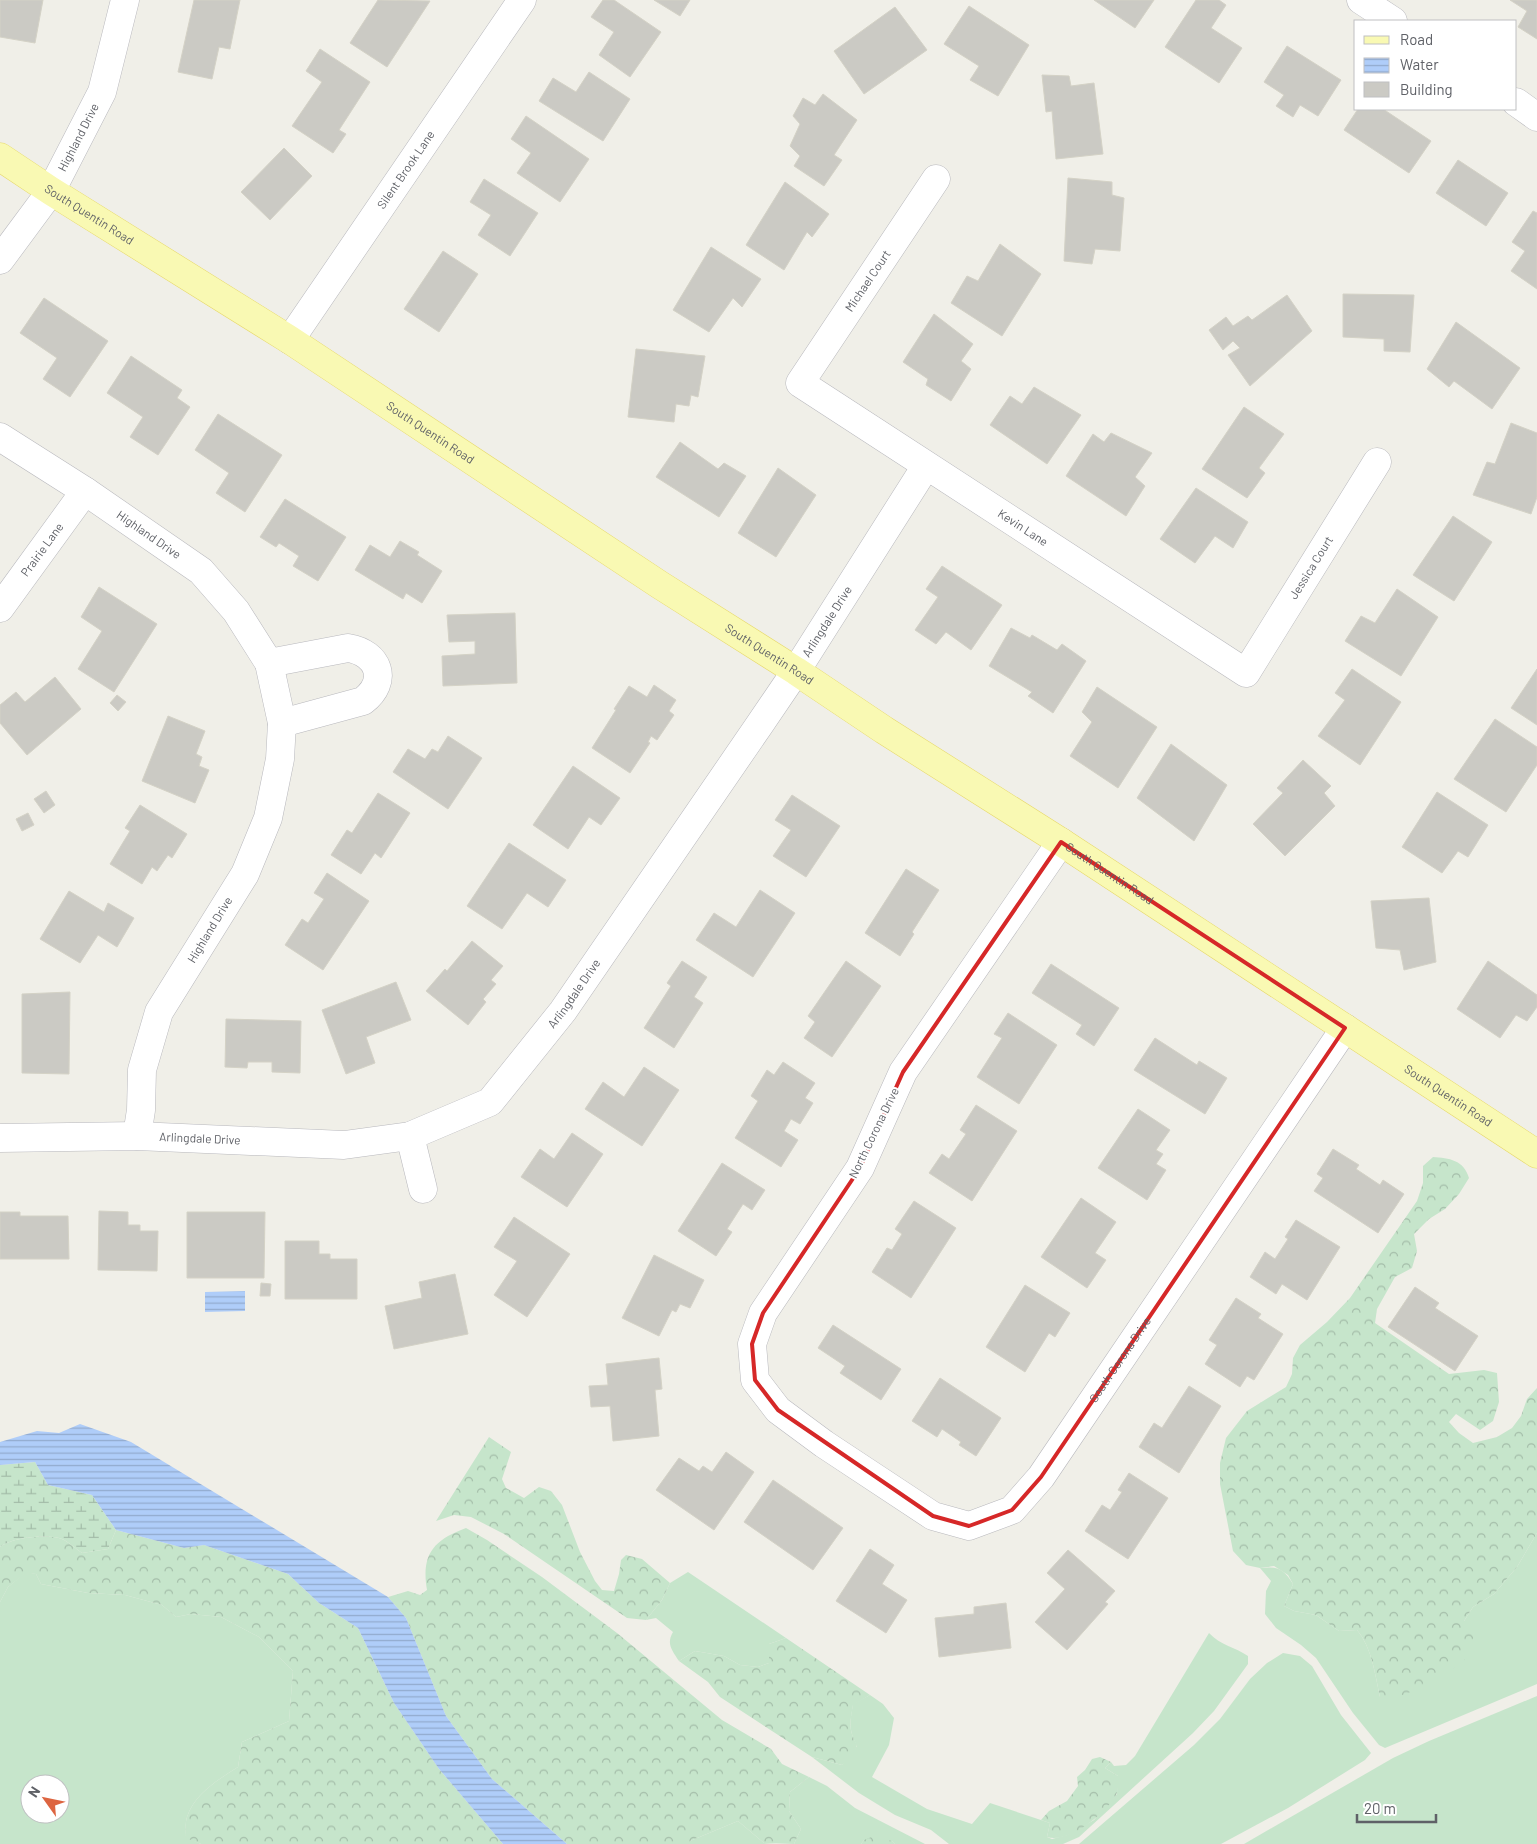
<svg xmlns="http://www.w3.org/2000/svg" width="1537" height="1844" font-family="Barlow,sans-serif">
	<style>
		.grass { fill: #c6e5cb; fill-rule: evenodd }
		.forest { fill: url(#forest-crowns) }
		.wetland { fill: url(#wetland-marsh) }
		.water { fill: url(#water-rules) }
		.building { fill: #cbcac4; stroke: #d4d2c6 }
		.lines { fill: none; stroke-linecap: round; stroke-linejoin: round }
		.minor-casing { stroke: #b8b8bd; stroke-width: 29 }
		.major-casing { stroke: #e7d869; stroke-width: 29 }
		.minor { stroke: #fff; stroke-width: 28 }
		.major { stroke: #f9f9b3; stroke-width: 28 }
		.marked { fill: none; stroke: #d62828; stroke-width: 4; stroke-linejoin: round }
		.labels { text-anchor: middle; stroke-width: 4; stroke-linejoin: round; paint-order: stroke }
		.street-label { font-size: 12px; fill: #5f6167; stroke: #fff }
	</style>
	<defs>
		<pattern id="forest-crowns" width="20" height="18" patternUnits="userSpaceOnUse" patternTransform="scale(1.25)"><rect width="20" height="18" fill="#c6e5cb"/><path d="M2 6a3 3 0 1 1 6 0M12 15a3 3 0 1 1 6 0" fill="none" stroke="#a4bda9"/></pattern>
		<pattern id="wetland-marsh" width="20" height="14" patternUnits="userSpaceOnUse" patternTransform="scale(1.25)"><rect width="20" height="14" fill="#c6e5cb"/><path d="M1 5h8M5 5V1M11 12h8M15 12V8" fill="none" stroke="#a4bda9"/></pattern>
		<pattern id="water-rules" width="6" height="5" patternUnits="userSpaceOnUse" patternTransform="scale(1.25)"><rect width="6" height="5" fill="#afcdf9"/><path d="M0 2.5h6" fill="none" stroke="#92aacd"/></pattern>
	</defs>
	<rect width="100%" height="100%" fill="#f0efe8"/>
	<!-- grass -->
	<g class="grass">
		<path d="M1537 1533V1684L1385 1748 1379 1745 1353 1713 1316 1658 1301 1645 1276 1628 1265 1614 1266 1591 1271 1581 1260 1568C1278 1566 1284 1569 1293 1584L1284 1606 1294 1611 1316 1615 1339 1631 1357 1630C1372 1648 1375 1674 1380 1697L1464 1621 1473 1607 1494 1594 1517 1567Z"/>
		<path d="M26 1572 36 1574 41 1584 88 1593 125 1595 162 1605 176 1617 191 1614 221 1617 259 1637 293 1671 289 1721 242 1742 238 1767C218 1780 195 1793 187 1817 185 1823 186 1831 186 1837L201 1844H0V1602L8 1587ZM30 1784H60V1814H30Z"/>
		<path d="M688 1572 786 1638 769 1644V1663L758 1667 740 1665 724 1656 695 1651 679 1661C672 1650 666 1644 673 1632L656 1618 646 1620 662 1600 670 1583Z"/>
		<path d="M1209 1633C1220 1645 1235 1647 1248 1656V1664L1214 1711 1193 1733 1079 1837 1063 1844H949L931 1830 895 1815 859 1793 812 1757 842 1765 857 1746C848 1729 850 1722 853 1704L870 1695 883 1704 894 1718 889 1745 872 1777 927 1809 972 1824 990 1803 1050 1823 1047 1837 1052 1839 1067 1835 1094 1820 1117 1794 1118 1776 1105 1768 1111 1762 1114 1766 1126 1765 1135 1756Z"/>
		<path d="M1283 1653 1300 1656 1312 1666 1341 1715 1371 1753 1365 1760 1288 1808 1221 1844H1079L1194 1745 1220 1719 1250 1679 1267 1663Z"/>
		<path d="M1537 1696V1844H1244L1393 1758 1429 1741Z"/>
		<path d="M809 1777 827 1786 855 1808 925 1844H895L892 1841 864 1840 861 1844H794L801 1829 789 1811 790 1792Z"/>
		<path d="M738 1821 764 1843 776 1844H690V1841Z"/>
	</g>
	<!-- forest -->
	<g class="forest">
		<path d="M1433 1157C1449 1158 1464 1160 1469 1178L1459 1194 1445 1209 1429 1219 1414 1234 1417 1251 1412 1268 1395 1277 1377 1309 1375 1323 1449 1374 1484 1370 1497 1373 1499 1402 1493 1421 1480 1430 1456 1414 1449 1422 1459 1433 1473 1443 1497 1437 1512 1428 1521 1416 1527 1399 1537 1388V1533L1517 1567 1494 1594 1473 1607 1464 1621 1475 1634 1463 1663 1413 1691 1395 1698 1380 1697C1375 1674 1372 1648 1357 1630L1339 1631 1316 1615 1294 1611 1284 1606 1293 1584 1288 1575 1274 1566 1260 1568 1246 1565 1233 1551 1220 1484V1463L1226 1438 1247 1411 1286 1387 1292 1374 1293 1358 1300 1345 1327 1322 1350 1298 1417 1201 1423 1183V1166Z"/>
		<path d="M489 1437 511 1452 502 1479 506 1488 524 1498 539 1487 551 1491 562 1505 580 1552 595 1581 602 1590 614 1591 619 1574 621 1560 626 1555 642 1559 670 1583 662 1600 646 1620 627 1618 504 1534 471 1517 454 1515 436 1521Z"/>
		<path d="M466 1528 487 1540 542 1577 617 1633 722 1720 771 1749 782 1764 809 1777 790 1792 789 1811 801 1829 794 1844 764 1843 738 1821 690 1841V1844H567L492 1779 446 1716 406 1618 388 1597 408 1591 420 1595 427 1590C421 1555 433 1540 466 1528Z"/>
		<path d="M116 1530 184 1548 204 1545 288 1574 319 1603 358 1628 394 1703 439 1769 503 1844H201L186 1838C186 1831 185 1823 187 1817 195 1793 218 1780 238 1767L242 1742 289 1721 293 1671 259 1637 221 1617 191 1614 176 1617 162 1605 125 1595 88 1593 41 1584 36 1574 26 1573 8 1587 0 1602V1547C13 1537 47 1534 62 1539 69 1542 76 1549 82 1553L108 1549Z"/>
		<path d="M786 1638 870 1695 853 1705C850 1723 848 1729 857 1745L853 1756 842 1765 812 1757 720 1697 708 1682 679 1661 695 1651 724 1656 740 1665 758 1667 769 1663V1644Z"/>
		<path d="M1100 1757 1111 1762 1105 1768 1118 1776C1118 1781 1119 1790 1116 1795 1106 1813 1069 1844 1047 1837L1050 1823 1041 1820 1049 1811 1067 1801 1078 1786 1077 1777 1085 1770 1092 1759Z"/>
		<path d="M874 1836 892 1841 895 1844H861L864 1840Z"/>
	</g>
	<!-- wetland -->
	<path class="wetland" d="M35 1462 48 1485 92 1495 116 1530 108 1549 82 1553C76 1549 69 1542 62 1539 47 1534 13 1537 0 1547V1465Z"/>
	<!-- water -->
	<g class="water">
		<path d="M245 1291V1311L205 1312V1292Z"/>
		<path d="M80 1424 131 1442 388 1597 406 1618 446 1716 492 1779 567 1844H503L439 1769 394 1703 358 1628 319 1603 288 1574 204 1545 184 1548 116 1530 92 1495 48 1485 35 1462 0 1465V1442L37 1431 59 1433Z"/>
	</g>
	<!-- building -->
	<g class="building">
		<path d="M0 0H43L35 43 0 37Z"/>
		<path d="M194 0H240L230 49 219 47 212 79 178 72Z"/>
		<path d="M378 0 430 1 387 67 350 43Z"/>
		<path d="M603 0H614L661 32 630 77 599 55 614 32 591 17Z"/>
		<path d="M654 0H690L680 16Z"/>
		<path d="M1094 0H1154L1135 28Z"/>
		<path d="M1196 0H1219L1226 5 1211 28 1242 48 1219 83 1165 47Z"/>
		<path d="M1510 0H1537V39L1518 27 1527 11Z"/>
		<path d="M969 6 1029 45 998 96 970 80 979 66 944 44Z"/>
		<path d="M895 7 927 50 864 94 834 51Z"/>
		<path d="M1287 46 1341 80 1318 116 1300 105 1293 117 1276 106 1284 95 1264 82Z"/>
		<path d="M320 49 370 82 339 130 346 134 333 153 292 126 322 82 306 71Z"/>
		<path d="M589 72 630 99 603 141 539 101 553 78 576 92Z"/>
		<path d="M1042 75 1069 76 1071 86 1094 83 1103 154 1056 159 1052 111 1046 112Z"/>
		<path d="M823 94 857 120 834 155 842 160 824 186 794 166 800 156 790 146 800 124 793 116 803 98 815 105Z"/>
		<path d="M1358 109H1383L1431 141 1409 173 1344 130Z"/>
		<path d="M526 116 589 159 560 202 517 173 531 153 511 139Z"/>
		<path d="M284 148 312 176 270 220 241 192Z"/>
		<path d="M1458 160 1508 193 1486 226 1436 193Z"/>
		<path d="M1068 178 1112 182V195L1124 198 1120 251 1095 249 1092 264 1064 261Z"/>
		<path d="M484 179 538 213 510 256 478 235 491 215 470 202Z"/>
		<path d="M785 182 829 214 812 237 807 232 784 270 746 245Z"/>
		<path d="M1533 211 1537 213V289L1511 271 1525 251 1512 242Z"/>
		<path d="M1000 244 1041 274 1002 336 951 303 967 276 978 281Z"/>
		<path d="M711 247 761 279 742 307 733 298 709 332 673 310Z"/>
		<path d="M443 251 478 274 439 332 404 309Z"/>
		<path d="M1343 294 1414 295 1410 352 1384 351V339L1343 337Z"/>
		<path d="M1287 295 1312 331 1250 386 1228 355 1240 348 1233 341 1223 350 1209 330 1226 317 1233 326 1248 316 1252 320Z"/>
		<path d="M44 298 108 341 70 397 43 379 57 358 20 333Z"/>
		<path d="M934 314 973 344 961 361 971 369 951 401 926 385 928 379 903 362Z"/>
		<path d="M1456 322 1520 368 1492 409 1454 381 1449 387 1427 369Z"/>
		<path d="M636 349 705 356 698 397 691 395 689 406 676 404 674 422 628 417Z"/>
		<path d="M131 356 182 390 177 398 190 407 158 455 130 437 143 417 107 393Z"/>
		<path d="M1034 387 1081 415 1047 464 990 425 1010 396 1022 404Z"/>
		<path d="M1244 407 1284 434 1259 468 1265 473 1247 498 1202 469Z"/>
		<path d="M218 414 282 455 245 512 216 493 229 473 195 450Z"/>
		<path d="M1511 423 1537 433V497L1531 514 1473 495 1487 462 1495 464Z"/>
		<path d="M1111 433 1152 453 1135 477 1145 486 1126 516 1066 476 1093 434 1104 442Z"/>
		<path d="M680 442 718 469 724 463 746 476 719 517 656 477Z"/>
		<path d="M778 468 816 495 776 557 738 533Z"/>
		<path d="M1196 488 1248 522 1233 548 1215 536 1195 563 1160 539Z"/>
		<path d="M285 499 346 537 318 581 293 566 299 556 279 543 276 547 260 537Z"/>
		<path d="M1453 516 1492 542 1454 601 1413 575Z"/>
		<path d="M400 541 419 552 417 555 442 571 422 603 406 593 403 599 355 570 370 545 390 557Z"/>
		<path d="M942 566 1002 605 971 650 946 632 936 644 915 630 938 597 926 589Z"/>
		<path d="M99 587 157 624 114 692 78 669 102 631 81 617Z"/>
		<path d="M1397 589 1438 617 1401 676 1345 641 1361 616 1375 623Z"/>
		<path d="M515 613 517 683 443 686 442 656 475 654V641L449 642 447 615Z"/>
		<path d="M1011 628 1030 638 1032 635 1057 650 1062 644 1086 661 1053 713 1028 696 1032 692 989 666Z"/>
		<path d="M1352 669 1401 702 1360 765 1318 736 1345 700 1335 693Z"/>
		<path d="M1537 669V725L1511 708Z"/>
		<path d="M55 677 81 709 27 755 0 723V705L16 692 25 702Z"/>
		<path d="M654 685 676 700 669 711 674 715 657 740 651 736 648 742 650 743 630 773 592 748 616 710 614 709 629 686 647 697Z"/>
		<path d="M1097 687 1157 727 1118 788 1070 756 1092 722 1082 712Z"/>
		<path d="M117 695 126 702 118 711 110 703Z"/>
		<path d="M168 716 205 731 196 754 202 757 199 766 209 770 195 803 142 781Z"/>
		<path d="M1495 719 1537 747V765L1506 812 1454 779Z"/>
		<path d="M448 736 482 758 448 809 393 772 408 749 425 759 432 749 438 752Z"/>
		<path d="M1171 744 1227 785 1194 841 1137 798Z"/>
		<path d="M1303 760 1331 786 1324 793 1335 806 1285 856 1253 824 1283 793 1277 788Z"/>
		<path d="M573 766 620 798 601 825 589 817 568 849 533 825Z"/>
		<path d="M46 791 55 805 44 813 34 799Z"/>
		<path d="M1437 792 1488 825 1468 857 1458 851 1442 873 1402 847Z"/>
		<path d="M378 793 410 813 381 858 375 853 361 874 331 855 347 830 352 833Z"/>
		<path d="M792 795 840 826 806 877 773 856 791 830 775 820Z"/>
		<path d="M140 805 187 834 172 858 168 855 157 871 152 867 142 884 110 864 130 831 125 828Z"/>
		<path d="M28 813 34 825 22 831 16 819Z"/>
		<path d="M509 843 566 880 548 907 527 893 502 929 467 906Z"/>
		<path d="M906 869 939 890 912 932 914 934 900 956 865 933Z"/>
		<path d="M327 873 369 901 323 970 285 945 302 919 308 923 324 899 314 893Z"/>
		<path d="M760 890 795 913 753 977 696 940 714 913 736 927Z"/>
		<path d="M69 891 104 912 108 903 134 918 117 947 98 935 80 963 40 939Z"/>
		<path d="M1429 898 1436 962 1404 970 1400 950 1376 948 1371 901Z"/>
		<path d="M472 941 503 966 491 980 496 984 483 999 486 1002 468 1025 426 991 445 969 447 971Z"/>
		<path d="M682 961 707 977 694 997 703 1003 674 1048 644 1028 671 986 667 983Z"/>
		<path d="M846 961 881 986 832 1057 804 1038 815 1022 808 1016Z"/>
		<path d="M1488 961 1537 995V1007L1527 1021 1516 1015 1500 1038 1457 1009Z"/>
		<path d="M1051 964 1119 1008 1094 1046 1076 1034 1082 1025 1032 993Z"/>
		<path d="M396 982 411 1020 366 1037 375 1063 346 1074 322 1010Z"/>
		<path d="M70 992 69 1074 22 1073V994Z"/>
		<path d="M1008 1013 1057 1045 1019 1104 977 1077 1002 1038 994 1034Z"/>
		<path d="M226 1019 301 1021 300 1073 272 1072V1062H248L247 1068 225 1067Z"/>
		<path d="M1155 1038 1197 1065 1199 1061 1227 1078 1205 1114 1134 1070Z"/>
		<path d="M783 1062 815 1083 805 1098 813 1103 800 1124 791 1119 784 1131 798 1140 781 1167 735 1138 758 1101 751 1096 767 1070 774 1075Z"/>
		<path d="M644 1067 679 1090 642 1146 585 1109 603 1082 624 1097Z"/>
		<path d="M976 1105 1017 1131 972 1201 929 1173 942 1154 949 1159 966 1134 960 1130Z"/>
		<path d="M1138 1109 1170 1130 1156 1150 1163 1154 1156 1164 1166 1170 1147 1200 1098 1168Z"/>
		<path d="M572 1133 603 1154 567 1207 521 1177 540 1149 554 1159Z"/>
		<path d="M1333 1149 1359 1165 1356 1169 1380 1185 1383 1180 1404 1194 1378 1233 1314 1191 1323 1178 1317 1174Z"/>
		<path d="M722 1163 765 1190 752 1210 743 1204 727 1229 732 1232 716 1256 678 1231Z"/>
		<path d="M1081 1198 1116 1222 1095 1253 1106 1260 1087 1288 1041 1257Z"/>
		<path d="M914 1201 956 1228 911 1298 872 1272 887 1248 892 1250 902 1234 895 1229Z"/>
		<path d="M99 1211 128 1212V1225H140V1231H158L157 1271 98 1270Z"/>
		<path d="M0 1212H20V1216H68L69 1259H0Z"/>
		<path d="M187 1212H265L264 1278H187Z"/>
		<path d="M514 1217 570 1254 527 1317 494 1295 517 1261 494 1247Z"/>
		<path d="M1296 1220 1340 1247 1307 1300 1282 1284 1276 1294 1250 1277 1265 1252 1275 1259 1288 1239 1285 1237Z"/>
		<path d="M285 1241H319V1254H330V1259H357V1299H285Z"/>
		<path d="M654 1255 704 1280 690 1308 680 1304 676 1312 672 1310 659 1336 622 1318Z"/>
		<path d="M455 1274 468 1334 394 1349 385 1306 422 1298 419 1282Z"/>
		<path d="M261 1283 271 1284 270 1296H260Z"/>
		<path d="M1025 1285 1070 1313 1055 1337 1049 1333 1025 1372 986 1347Z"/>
		<path d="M1415 1287 1439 1303 1435 1308 1478 1336 1455 1371 1388 1327Z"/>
		<path d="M1236 1298 1261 1314 1258 1318 1283 1334 1254 1380 1247 1376 1240 1387 1205 1364 1217 1345 1209 1340Z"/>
		<path d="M833 1325 901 1369 881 1400 840 1373 845 1366 818 1348Z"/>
		<path d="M659 1358 662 1389 655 1390 659 1436 613 1441 610 1406 591 1407 589 1386 608 1385 606 1364Z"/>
		<path d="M940 1378 1001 1418 976 1456 959 1445 961 1442 942 1429 937 1437 912 1421Z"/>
		<path d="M1189 1386 1221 1406 1179 1473 1139 1447 1154 1423 1162 1428Z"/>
		<path d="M726 1452 754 1472 714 1530 656 1490 679 1458 699 1471 703 1466 712 1472Z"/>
		<path d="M1129 1473 1168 1498 1128 1559 1085 1531 1102 1505 1110 1510 1122 1492 1118 1490Z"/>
		<path d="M773 1480 843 1528 813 1570 744 1522Z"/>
		<path d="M870 1549 894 1565 882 1584 907 1600 886 1633 836 1601Z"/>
		<path d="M1068 1550 1115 1591 1105 1602 1108 1604 1067 1650 1035 1622 1065 1589 1047 1573Z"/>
		<path d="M1006 1603 1011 1648 939 1657 935 1618 974 1614V1607Z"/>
	</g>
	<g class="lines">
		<!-- minor casing -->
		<g class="minor-casing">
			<g id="minor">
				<path d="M1361 0 1393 21"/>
				<path d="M1516 102 1537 117"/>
				<path id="s1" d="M936 179 800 383 1246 673 1377 462"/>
				<path id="s2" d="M0 260 51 191 102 92 125 0"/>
				<path id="s3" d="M290 340 522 0"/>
				<path id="s4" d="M0 437 85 491 201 571 236 611 269 663 282 723 280 759 268 818 245 874 159 1012 142 1070 141 1110 137 1136"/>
				<path id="s5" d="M0 608 85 491"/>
				<path d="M269 663 348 648C379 653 389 681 363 701L282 723"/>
				<path id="s6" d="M1061 842 903 1072 860 1168 763 1313 752 1344 755 1380 778 1410 824 1444 933 1516 969 1526 1012 1510 1041 1477 1345 1028"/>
				<path d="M410 1136 423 1189"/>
				<path id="s7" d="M0 1138 137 1136 344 1145 410 1136 490 1102 563 1011 760 724 796 671 926 466"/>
			</g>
		</g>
		<!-- major casing -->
		<g class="major-casing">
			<g id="major">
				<path id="s8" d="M0 157 51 191 290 340 660 585 796 671 884 730 1061 842 1537 1154"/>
			</g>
		</g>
		<!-- minor -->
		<use href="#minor" class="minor"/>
		<!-- major -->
		<use href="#major" class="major"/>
	</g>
	<!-- marked area -->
	<path class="marked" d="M1061 842 1345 1028 1041 1477 1012 1510 969 1526 933 1516 778 1410 755 1380 752 1344 763 1313 860 1168 903 1072Z"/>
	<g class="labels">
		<!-- street labels -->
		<g class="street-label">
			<text dy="4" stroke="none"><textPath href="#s2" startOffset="146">Highland Drive</textPath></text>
			<text dy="4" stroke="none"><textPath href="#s3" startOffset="206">Silent Brook Lane</textPath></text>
			<text dy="4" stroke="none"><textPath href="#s8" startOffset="106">South Quentin Road</textPath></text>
			<text transform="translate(868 281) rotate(-56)" y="4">Michael Court</text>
			<text dy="4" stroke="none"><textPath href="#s8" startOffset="511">South Quentin Road</textPath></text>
			<text dy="4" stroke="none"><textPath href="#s1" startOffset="511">Kevin Lane</textPath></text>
			<text dy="4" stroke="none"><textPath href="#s4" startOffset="178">Highland Drive</textPath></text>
			<text dy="4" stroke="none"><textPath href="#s5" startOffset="72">Prairie Lane</textPath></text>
			<text dy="4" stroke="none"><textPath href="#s1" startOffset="901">Jessica Court</textPath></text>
			<text dy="4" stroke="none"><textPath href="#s7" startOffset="1085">Arlingdale Drive</textPath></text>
			<text dy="4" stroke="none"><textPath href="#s8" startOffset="916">South Quentin Road</textPath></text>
			<text dy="4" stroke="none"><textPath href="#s8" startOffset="1321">South Quentin Road</textPath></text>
			<text transform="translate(210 930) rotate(-59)" y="4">Highland Drive</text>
			<text dy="4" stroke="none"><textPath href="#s7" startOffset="635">Arlingdale Drive</textPath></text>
			<text dy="4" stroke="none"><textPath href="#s8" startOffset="1726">South Quentin Road</textPath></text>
			<text transform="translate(874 1133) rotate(-64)" y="4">North Corona Drive</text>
			<text dy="4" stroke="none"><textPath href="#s7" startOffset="200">Arlingdale Drive</textPath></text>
			<text dy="4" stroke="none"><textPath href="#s6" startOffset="1122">South Corona Drive</textPath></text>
		</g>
	</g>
	<!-- legend -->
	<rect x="1354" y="20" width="162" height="90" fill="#ffffff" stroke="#bfc0c2"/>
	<rect x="1364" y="36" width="25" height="8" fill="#f9f9b3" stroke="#bfc0c2"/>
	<text x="1400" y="45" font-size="15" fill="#5f6167">Road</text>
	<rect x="1364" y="58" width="25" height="15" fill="url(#water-rules)" stroke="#bfc0c2"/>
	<text x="1400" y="70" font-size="15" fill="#5f6167">Water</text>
	<rect x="1364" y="82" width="25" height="15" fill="#cbcac4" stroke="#bfc0c2"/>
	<text x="1400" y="95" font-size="15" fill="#5f6167">Building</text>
	<!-- north arrow -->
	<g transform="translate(45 1799) rotate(303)"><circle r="24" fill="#ffffff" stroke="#bfc0c2"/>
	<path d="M0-4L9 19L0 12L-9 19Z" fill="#dd6541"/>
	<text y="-8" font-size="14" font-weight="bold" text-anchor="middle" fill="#5f6167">N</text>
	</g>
	<!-- scale -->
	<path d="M1357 1814v8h79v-8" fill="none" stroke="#5f6167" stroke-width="2.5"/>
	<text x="1364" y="1814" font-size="15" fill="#5f6167" stroke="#ffffff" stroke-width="4" paint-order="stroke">20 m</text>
</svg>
